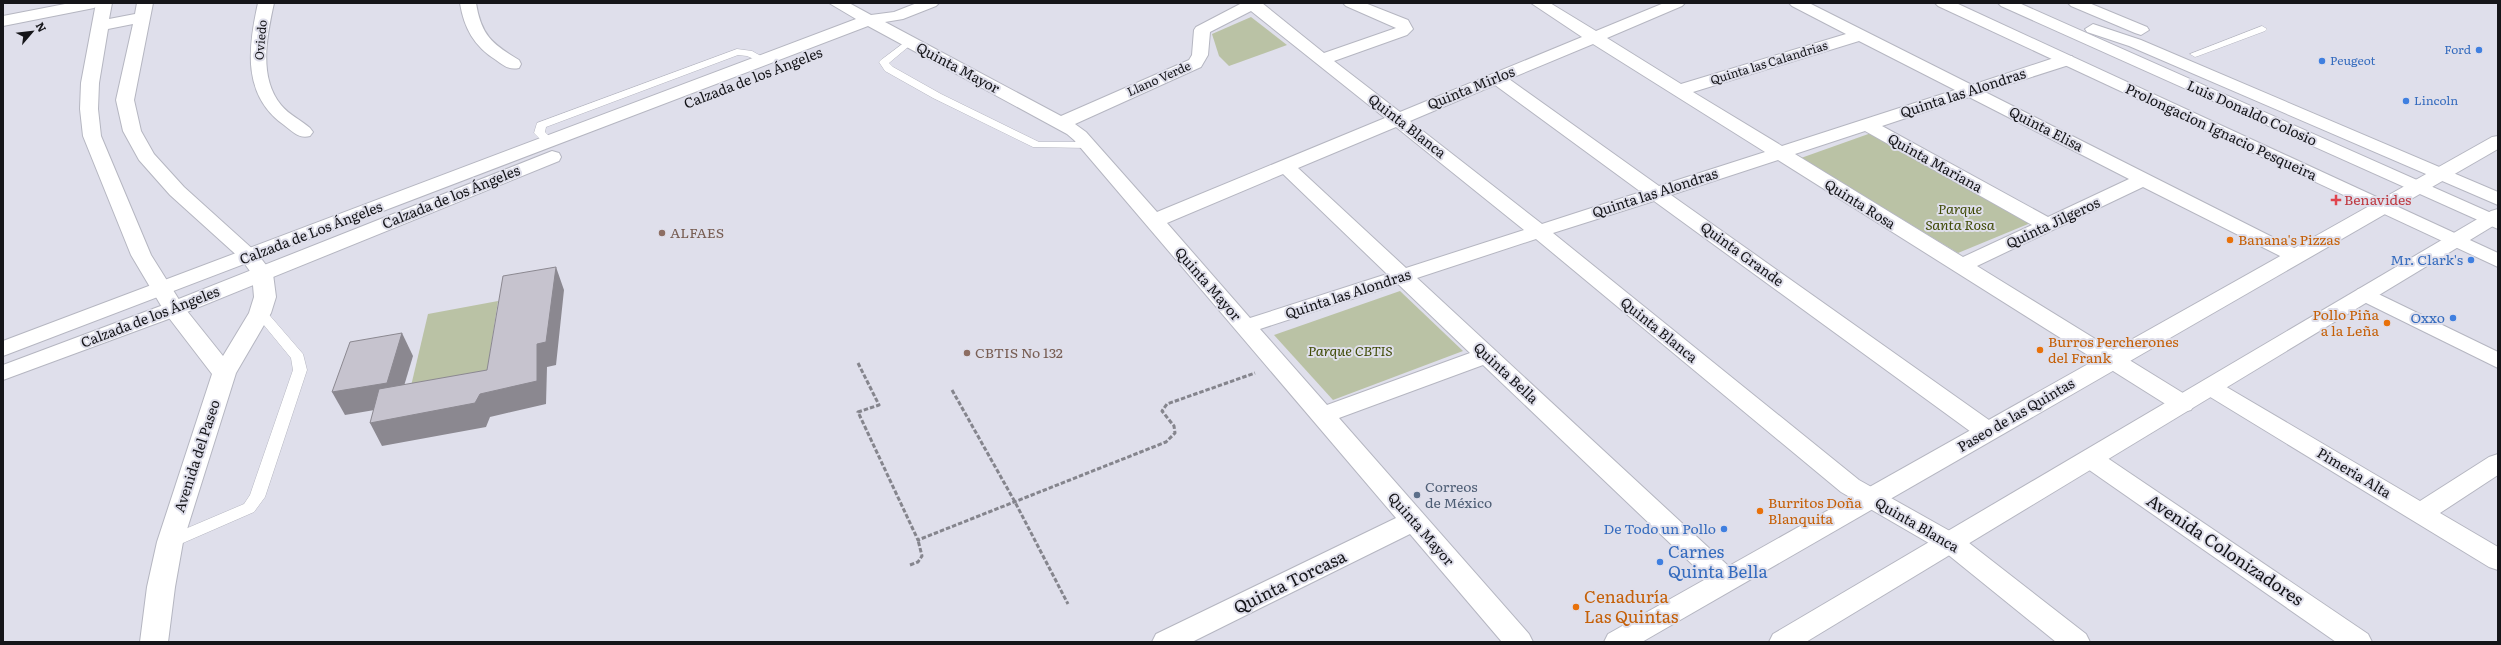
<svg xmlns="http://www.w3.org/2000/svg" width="2501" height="645" font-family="Literata,serif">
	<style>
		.green { fill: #bac2a5 }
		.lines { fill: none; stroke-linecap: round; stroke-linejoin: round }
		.service-casing { stroke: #b5b6c1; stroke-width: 1 }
		.minor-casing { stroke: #b5b6c1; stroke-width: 2 }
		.tertiary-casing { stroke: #b5b6c1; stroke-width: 2 }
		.secondary-casing { stroke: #b5b6c1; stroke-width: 2 }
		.primary-casing { stroke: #b5b6c1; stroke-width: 2 }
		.path { stroke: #85858d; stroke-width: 3; stroke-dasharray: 4.5 2; stroke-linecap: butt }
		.service { fill: #fff; fill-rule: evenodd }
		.minor { fill: #fff; fill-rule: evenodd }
		.tertiary { fill: #fff; fill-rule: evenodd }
		.secondary { fill: #fff; fill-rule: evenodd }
		.primary { fill: #fff; fill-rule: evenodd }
		.shaded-wall { fill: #8b8890 }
		.building { fill: #c6c3ce; stroke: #8b8890 }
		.shop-dot { fill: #3f7fe0; stroke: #dfdfeb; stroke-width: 1.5 }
		.health-dot { fill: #e0444e; stroke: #dfdfeb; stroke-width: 1.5 }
		.education-dot { fill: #8d6e63; stroke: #dfdfeb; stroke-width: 1.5 }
		.food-dot { fill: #e8710a; stroke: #dfdfeb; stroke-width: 1.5 }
		.service-dot { fill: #5c6f8a; stroke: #dfdfeb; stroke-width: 1.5 }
		.labels { text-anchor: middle; stroke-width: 4; stroke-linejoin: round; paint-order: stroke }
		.far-street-label { font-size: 12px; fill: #151519; stroke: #dfdfeb }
		.far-shop-label { font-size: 12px; fill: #366cbe; stroke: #dfdfeb; text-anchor: start }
		.street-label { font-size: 14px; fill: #151519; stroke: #dfdfeb }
		.health-label { font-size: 14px; fill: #be3a42; stroke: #dfdfeb; text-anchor: start }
		.park-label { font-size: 14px; font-style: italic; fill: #3f4a05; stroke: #dfdfeb }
		.education-label { font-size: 14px; fill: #785e54; stroke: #dfdfeb; text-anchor: start }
		.food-label { font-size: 14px; fill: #c56008; stroke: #dfdfeb; text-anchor: start }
		.shop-label { font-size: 14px; fill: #366cbe; stroke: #dfdfeb; text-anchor: end }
		.service-label { font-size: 14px; fill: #4e5e75; stroke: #dfdfeb; text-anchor: start }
		.near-street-label { font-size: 17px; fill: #151519; stroke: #dfdfeb }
		.near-shop-label { font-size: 17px; fill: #366cbe; stroke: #dfdfeb; text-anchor: start }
		.near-food-label { font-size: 17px; fill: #c56008; stroke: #dfdfeb; text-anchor: start }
	</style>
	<rect width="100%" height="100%" fill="#dfdfeb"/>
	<!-- green -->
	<g class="green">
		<path d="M1251 17 1287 45 1229 66 1219 56 1212 34Z"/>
		<path d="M1874 132 2033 222 1958 253 1801 158Z"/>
		<path d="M1400 291 1463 351 1333 400 1274 335Z"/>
		<path d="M498 301 487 372 411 386 428 314Z"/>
	</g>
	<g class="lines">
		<!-- service casing -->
		<g class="service-casing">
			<g id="service">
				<path d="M2262 26 2267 29 2265 31 2198 56 2195 57 2190 54Z"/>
				<path d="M909 39 914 42 889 63 893 67 941 94 1039 142H1088L1093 145 1088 148 1033 147 933 98 885 71 879 62 881 60Z"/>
				<path d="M737 49 752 51 768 60 763 63 747 56 738 55 546 127 545 132 553 140V144H545L534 133 537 123Z"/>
				<path d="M260 309 265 310 303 354 307 370 265 497 254 512 176 546 170 548 164 546 162 542 164 538 244 504 250 495 293 370 291 358 254 313Z"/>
			</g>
		</g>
		<!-- minor casing -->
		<g class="minor-casing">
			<g id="minor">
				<path d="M70 3H102L94 8 3 26V16Z"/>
				<path d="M258 3H274C267 35 258 77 281 105 289 115 301 120 310 128L313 132 310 136C299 139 293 132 284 125 242 95 248 48 258 3Z"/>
				<path d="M460 3H476C481 35 492 44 519 60L521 64 519 68C509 70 504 66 496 60 474 46 464 28 460 3Z"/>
				<path d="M829 3H849L871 15 894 12 917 3H939L936 6 903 19 885 22 1061 116 1189 60 1192 55 1194 30 1196 27 1242 3H1262L1324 53 1396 28 1346 6 1343 3H1365L1408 20 1413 29 1407 35 1334 61 1400 112 1582 37 1531 3H1550L1596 31 1664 3H1685L1682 6 1607 38 1681 84 1846 34 1792 6 1789 3H1809L1972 85 2060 56H2072L2074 60 2072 64 1985 92 2302 252 2305 256 2302 260 2295 262 2288 260 2143 187 1977 266 2191 398 2195 404 2191 410 2183 412 2175 410 1778 160 1671 195 1996 425 1999 431 1996 437 1987 439 1978 437 1654 201 1553 233 1859 480 1964 539 2086 634 2090 642H2056L1946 553 1841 492 1536 239 1417 278 1736 573 1740 580 1736 587 1726 590 1716 587 1483 365 1339 418 1529 634 1533 642H1502L1410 534 1192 642H1152L1156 634 1396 518 1074 140 1067 134 868 26 3 356V341L856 19ZM1251 11 1385 118 1157 212 1086 132 1075 124 1201 67 1208 55 1210 32ZM1859 41 1955 90 1782 146 1693 92ZM1593 44 1765 152 1659 186 1509 79ZM1495 85 1641 192 1542 224 1410 121ZM1969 97 2129 179 2048 217 1882 126ZM1396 127 1524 230 1406 268 1298 168ZM1865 131 2032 225 1963 257 1795 154ZM1283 174 1387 274 1250 318 1167 223ZM1398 284 1470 353 1327 405 1260 329Z"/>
				<path d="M552 151 559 153 561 157 559 161 182 314 3 380V365L166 304Z"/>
				<path d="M2366 288 2498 352V368L2358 299 2355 294 2358 289Z"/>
				<path d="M2210 379 2218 382 2420 501 2489 457 2498 454V475L2440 513 2498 547V570L2489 567 2202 392 2198 387 2202 382Z"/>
				<path d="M2091 450 2100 453 2368 634 2372 642H2336L2082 465 2079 459 2082 453Z"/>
			</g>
		</g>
		<!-- tertiary casing -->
		<g class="tertiary-casing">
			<g id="tertiary">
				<path d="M96 3H112L109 19 135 14 137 3H153L134 100 141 131 154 154 184 187 256 252 273 274 276 297 271 313 236 373 183 542 175 587 168 642H140L147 587 157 542 212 374 166 314 131 255 83 136 80 109 81 83ZM133 24 116 100 123 131 139 160 170 195 242 260 252 274 254 297 249 313 223 356 183 306 151 255 101 136 98 109 99 83 108 29Z"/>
				<path d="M1935 3H1956L2498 253V267L1938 6Z"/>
			</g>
		</g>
		<!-- secondary casing -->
		<g class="secondary-casing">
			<g id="secondary">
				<path d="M2498 136V149L1642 642H1604L1608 634 2492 137Z"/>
				<path d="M2498 209V223L1806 642H1769L1773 634 2491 211Z"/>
			</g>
		</g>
		<!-- primary casing -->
		<g class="primary-casing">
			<g id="primary">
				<path d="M1998 3H2019L2498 216V229L2001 6Z"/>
				<path d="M2068 3H2089L2147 27 2149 30 2141 35 2135 33 2071 6Z"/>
				<path d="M2093 24 2141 40 2498 192V205L2129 46 2087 32 2085 29Z"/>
			</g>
		</g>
		<!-- path -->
		<g class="path">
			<path d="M858 363 879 405 858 412 918 540 1166 442 1175 433 1174 426 1162 411 1167 404 1255 373"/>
			<path d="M952 390 1015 502 1068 604"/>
			<path d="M910 565 918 562 922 556 918 540"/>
		</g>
		<!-- service -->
		<use href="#service" class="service"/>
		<!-- minor -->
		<use href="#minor" class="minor"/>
		<!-- tertiary -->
		<use href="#tertiary" class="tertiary"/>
		<!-- secondary -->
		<use href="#secondary" class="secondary"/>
		<!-- primary -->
		<use href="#primary" class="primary"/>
	</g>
	<!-- shaded-wall -->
	<g class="shaded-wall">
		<path d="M556 267 564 290 556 365 547 367 546 404 490 417 486 427 382 446 370 423 480 394 537 344Z"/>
		<path d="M402 333 413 356 398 406 345 415 332 392Z"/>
	</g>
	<!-- building -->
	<g class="building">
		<path d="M556 267 546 342 537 344V381L480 394 475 403 370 423 379 389 487 370 503 276Z"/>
		<path d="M402 333 387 383 332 392 350 342Z"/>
	</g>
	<!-- markers -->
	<g class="shop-dot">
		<circle cx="2479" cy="50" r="4"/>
		<circle cx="2322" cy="61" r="4"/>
		<circle cx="2406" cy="101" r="4"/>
		<circle cx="2471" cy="260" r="4"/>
		<circle cx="2453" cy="318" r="4"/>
		<circle cx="1724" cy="529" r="4"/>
		<circle cx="1660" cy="562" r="4"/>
	</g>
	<path class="health-dot" d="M2334 194h4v4h4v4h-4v4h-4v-4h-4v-4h4z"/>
	<g class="education-dot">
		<circle cx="662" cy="233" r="4"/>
		<circle cx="967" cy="353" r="4"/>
	</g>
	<g class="food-dot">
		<circle cx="2230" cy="240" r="4"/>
		<circle cx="2387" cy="323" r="4"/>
		<circle cx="2040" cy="350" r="4"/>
		<circle cx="1760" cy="511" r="4"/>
		<circle cx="1576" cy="607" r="4"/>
	</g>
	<circle class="service-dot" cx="1417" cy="495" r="4"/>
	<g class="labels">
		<!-- far-street labels -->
		<g class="far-street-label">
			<text transform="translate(261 40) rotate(-85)" y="4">Oviedo</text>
			<text transform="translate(1769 63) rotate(-17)" y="4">Quinta las Calandrias</text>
			<text transform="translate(1159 79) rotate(-24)" y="4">Llano Verde</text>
		</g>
		<!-- far-shop labels -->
		<g class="far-shop-label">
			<text x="2471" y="54" text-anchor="end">Ford</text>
			<text x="2330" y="65">Peugeot</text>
			<text x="2414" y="105">Lincoln</text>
		</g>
		<!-- street labels -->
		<g class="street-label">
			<text transform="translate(958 68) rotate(28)" y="5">Quinta Mayor</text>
			<text transform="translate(753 78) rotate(-21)" y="5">Calzada de los Ángeles</text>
			<text transform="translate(1471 88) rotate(-22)" y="5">Quinta Mirlos</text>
			<text transform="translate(1963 93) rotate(-18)" y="5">Quinta las Alondras</text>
			<text transform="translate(2252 113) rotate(24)" y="5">Luis Donaldo Colosio</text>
			<text transform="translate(1407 126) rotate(38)" y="5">Quinta Blanca</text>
			<text transform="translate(2046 129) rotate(27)" y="5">Quinta Elisa</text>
			<text transform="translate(2221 132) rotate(25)" y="5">Prolongacion Ignacio Pesqueira</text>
			<text transform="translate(1935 163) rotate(29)" y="5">Quinta Mariana</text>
			<text transform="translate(1655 193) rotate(-18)" y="5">Quinta las Alondras</text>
			<text transform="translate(451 197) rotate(-22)" y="5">Calzada de los Ángeles</text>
			<text transform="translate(1860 204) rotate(32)" y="5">Quinta Rosa</text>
			<text transform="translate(2053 223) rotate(-25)" y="5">Quinta Jilgeros</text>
			<text transform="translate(311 233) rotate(-21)" y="5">Calzada de Los Ángeles</text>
			<text transform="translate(1742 254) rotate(36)" y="5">Quinta Grande</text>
			<text transform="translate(1208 284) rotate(49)" y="5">Quinta Mayor</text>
			<text transform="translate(1348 294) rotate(-18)" y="5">Quinta las Alondras</text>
			<text transform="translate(150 317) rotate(-21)" y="5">Calzada de los Ángeles</text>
			<text transform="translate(1659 330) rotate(39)" y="5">Quinta Blanca</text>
			<text transform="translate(1506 373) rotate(43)" y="5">Quinta Bella</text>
			<text transform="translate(2016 415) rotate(-30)" y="5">Paseo de las Quintas</text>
			<text transform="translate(197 456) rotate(-72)" y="5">Avenida del Paseo</text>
			<text transform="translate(2354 473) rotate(31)" y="5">Pimeria Alta</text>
			<text transform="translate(1917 525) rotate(30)" y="5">Quinta Blanca</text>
			<text transform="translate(1421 529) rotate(49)" y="5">Quinta Mayor</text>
		</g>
		<!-- health labels -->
		<g class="health-label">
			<text x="2344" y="205">Benavides</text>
		</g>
		<!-- park labels -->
		<g class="park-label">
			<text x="1960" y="214">Parque<tspan x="1960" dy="16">Santa Rosa</tspan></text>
			<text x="1350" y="356">Parque CBTIS</text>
		</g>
		<!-- education labels -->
		<g class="education-label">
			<text x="670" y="238">ALFAES</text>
			<text x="975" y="358">CBTIS No 132</text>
		</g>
		<!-- food labels -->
		<g class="food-label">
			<text x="2238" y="245">Banana's Pizzas</text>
			<text x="2379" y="320" text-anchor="end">Pollo Piña<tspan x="2379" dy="16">a la Leña</tspan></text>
			<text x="2048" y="347">Burros Percherones<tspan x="2048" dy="16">del Frank</tspan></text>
			<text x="1768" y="508">Burritos Doña<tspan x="1768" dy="16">Blanquita</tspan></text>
		</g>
		<!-- shop labels -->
		<g class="shop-label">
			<text x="2463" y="265">Mr. Clark's</text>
			<text x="2445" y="323">Oxxo</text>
			<text x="1716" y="534">De Todo un Pollo</text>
		</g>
		<!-- service labels -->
		<g class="service-label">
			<text x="1425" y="492">Correos<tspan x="1425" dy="16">de México</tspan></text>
		</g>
		<!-- near-street labels -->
		<g class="near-street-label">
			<text transform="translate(2225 550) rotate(34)" y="6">Avenida Colonizadores</text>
			<text transform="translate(1290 582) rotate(-26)" y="6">Quinta Torcasa</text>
		</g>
		<!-- near-shop labels -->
		<g class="near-shop-label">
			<text x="1668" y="558">Carnes<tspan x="1668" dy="20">Quinta Bella</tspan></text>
		</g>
		<!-- near-food labels -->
		<g class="near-food-label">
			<text x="1584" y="603">Cenaduría<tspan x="1584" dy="20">Las Quintas</tspan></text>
		</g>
	</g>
	<!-- border -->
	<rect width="2501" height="645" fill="none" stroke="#151519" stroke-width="8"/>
	<!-- north arrow -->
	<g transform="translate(32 32) rotate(62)" stroke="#dfdfeb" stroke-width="3" paint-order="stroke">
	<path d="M0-3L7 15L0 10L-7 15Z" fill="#151519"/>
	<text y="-6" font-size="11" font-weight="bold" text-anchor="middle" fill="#151519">N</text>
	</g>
</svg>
